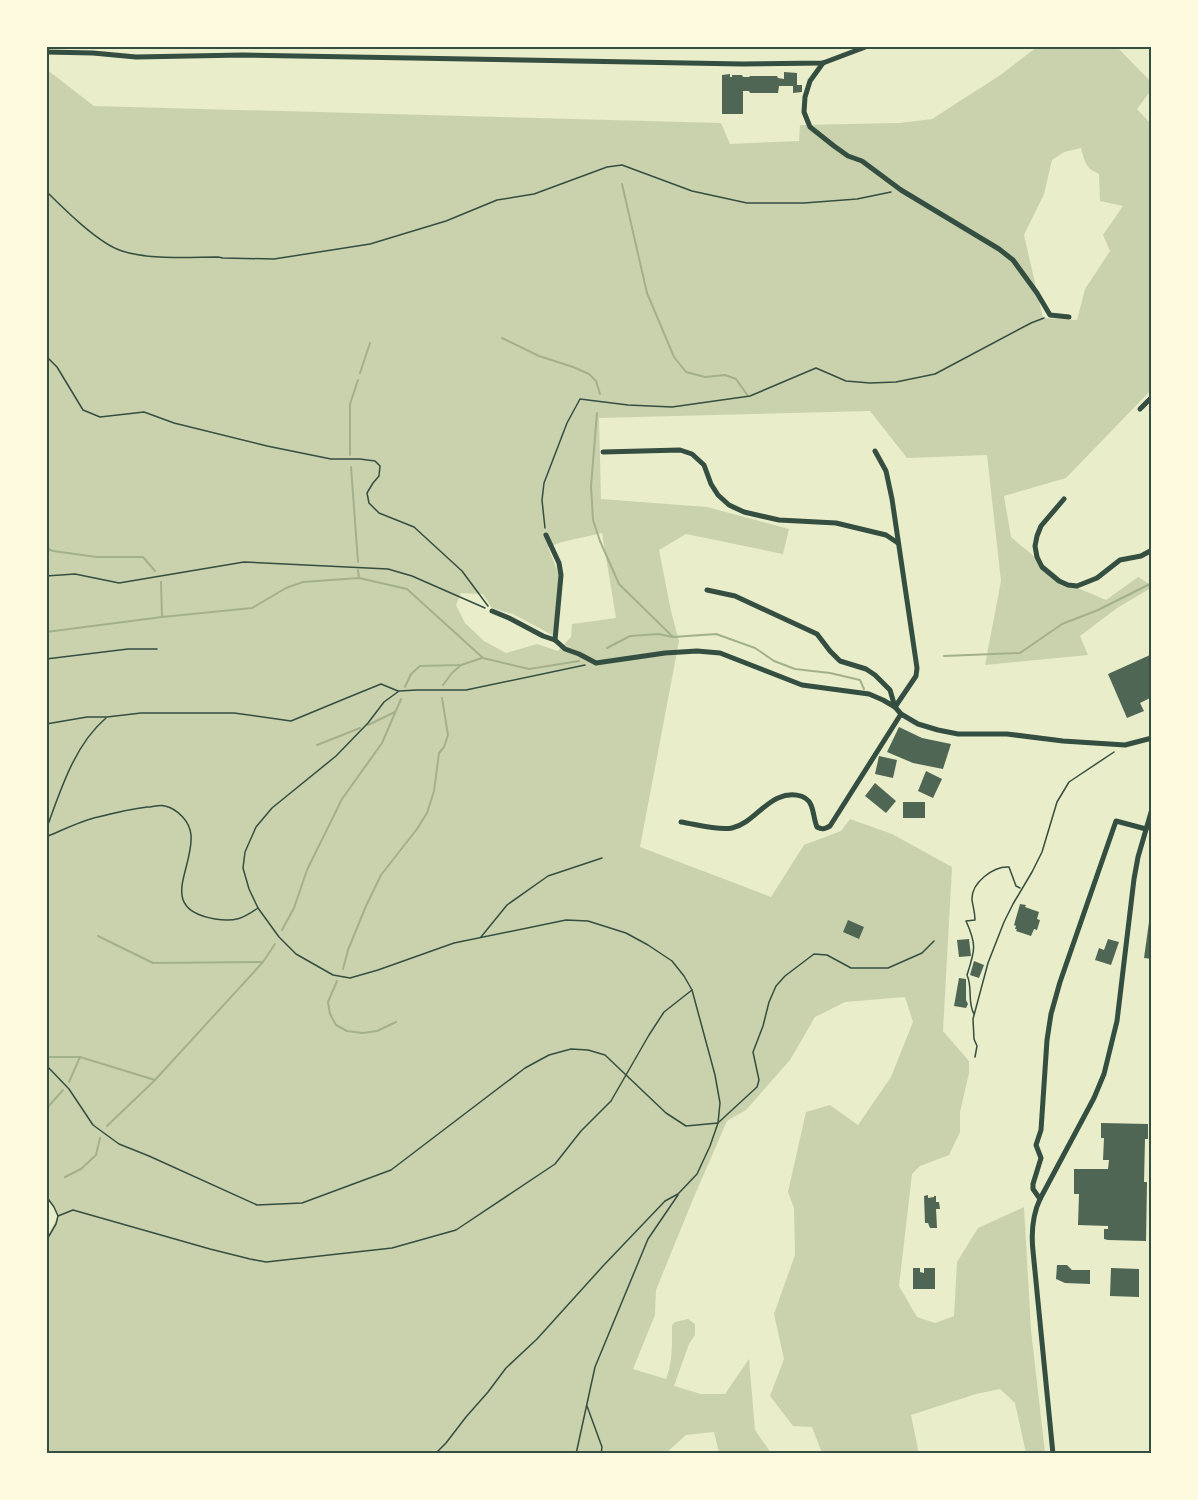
<svg xmlns="http://www.w3.org/2000/svg" width="1198" height="1500" font-family="'Nunito Sans',sans-serif">
	<style>
		.green { fill: #cad2ad; fill-rule: evenodd }
		.lines { fill: none; stroke-linecap: round; stroke-linejoin: round }
		.stream { stroke: #a3b18a; stroke-width: 2 }
		.building { fill: #4f6655 }
		.path { stroke: #344e41; stroke-width: 1.5 }
		.minor { stroke: #344e41; stroke-width: 5 }
		.neatline { fill: none; stroke: #344e41; stroke-width: 2 }
	</style>
	<rect width="100%" height="100%" fill="#e9edc9"/>
	<!-- green -->
	<path class="green" d="M1037 47H1117L1151 82V90L1137 109 1151 124V390L1066 478 1004 496 1011 537 1066 583 1106 600 1138 577 1151 585V588L1117 608 1080 636 1088 655 985 665 1001 581 987 455 907 458 870 411 599 418 601 499 707 507 789 529 783 554 686 534 659 550 671 611 679 641 640 847 771 897 804 845 841 831 850 819 892 834 952 867 943 1031 969 1061V1073L960 1112V1132L949 1155 920 1166 912 1174 899 1286 917 1317 935 1323 954 1316 957 1262 978 1228 1024 1207 1031 1330 1045 1453H1026L1015 1403 1000 1389 976 1394 911 1415 919 1454 822 1453 812 1427 793 1426 770 1396 784 1359 774 1314 795 1255 794 1208 788 1192 806 1112 830 1105 858 1125 891 1077 913 1022 905 997 845 1002 815 1017 790 1060 746 1110 727 1121 693 1199 656 1290 655 1315 633 1369 666 1379C673 1362 672 1343 672 1325L675 1322 688 1319 695 1324V1335L689 1344 674 1386 701 1394H725L749 1359 755 1430 771 1453H719L714 1432 686 1435 665 1454 47 1453 46 1240 58 1216 54 1207 46 1197V69L94 106 721 123 730 144 799 141 800 125 900 123 932 119 999 76ZM1081 148C1085 162 1085 168 1099 174L1100 201 1123 206 1103 235 1110 251 1085 289 1077 320 1043 318 1024 235 1044 194 1052 160 1064 152ZM602 533 616 618 572 624 571 637 558 651 537 644 506 653 484 641 465 623 456 605 461 593 483 594 492 608 513 614 556 637 559 575 548 547 562 542Z"/>
	<g class="lines">
		<!-- stream -->
		<g class="stream">
			<path d="M622 184 647 293 674 357 686 372 705 377 725 375 736 379 748 396"/>
			<path d="M502 338 539 356 573 367 589 374 596 381 600 394"/>
			<path d="M360 373 370 343"/>
			<path d="M597 413 591 486 593 520 600 541 619 584 673 637"/>
			<path d="M350 455V404L358 380"/>
			<path d="M351 467 358 562"/>
			<path d="M46 548 53 551 97 557H143L155 571"/>
			<path d="M358 570 359 578"/>
			<path d="M161 582 162 617"/>
			<path d="M46 632 162 617 252 608 286 588 303 582 359 578 407 589 483 658 529 669 579 661"/>
			<path d="M607 648 630 636 658 634 673 637 716 634 755 648 774 661 795 669 830 673 860 680 864 689"/>
			<path d="M944 656 1020 653 1062 624 1098 610 1152 583"/>
			<path d="M443 685 452 673 461 665"/>
			<path d="M405 687 411 674 420 666 461 665 482 658"/>
			<path d="M368 725 395 712"/>
			<path d="M317 745 360 728"/>
			<path d="M282 930 294 908 307 870 342 799 382 743 401 699"/>
			<path d="M98 936 153 963 263 962"/>
			<path d="M343 969 348 950 366 906 381 875 417 829 427 813 434 791 439 753 444 747 448 735 442 698"/>
			<path d="M337 981 328 1002 330 1014 336 1025 347 1031 363 1033 377 1031 396 1022"/>
			<path d="M46 1057H80L155 1080 263 962 275 944"/>
			<path d="M69 1082 80 1057"/>
			<path d="M46 1109 63 1090"/>
			<path d="M107 1126 155 1080"/>
			<path d="M65 1177 81 1169 96 1155 100 1138"/>
		</g>
	</g>
	<!-- building -->
	<g class="building">
		<path d="M784 72 797 73V85H802V92L793 93V86H779L778 93H750L749 91H743V114H722V75L730 74V77H732V75H742L743 77H749L750 76H777L778 78 784 79Z"/>
		<path d="M1150 655 1152 659V697L1140 703 1144 711 1127 718 1108 674Z"/>
		<path d="M899 727 922 738 951 744 943 769 913 763 887 752Z"/>
		<path d="M879 756 897 760 893 778 875 774Z"/>
		<path d="M926 771 942 779 933 798 918 791Z"/>
		<path d="M875 783 896 801 886 813 865 796Z"/>
		<rect x="903" y="802" width="22" height="16"/>
		<path d="M1020 904 1026 905 1025 907 1039 912 1037 919 1040 920 1037 930 1034 929 1031 936 1016 931 1017 929H1015L1016 926 1014 925Z"/>
		<path d="M848 920 864 927 859 939 843 932Z"/>
		<path d="M1149 922H1152V959L1144 958Z"/>
		<path d="M969 939 971 956 959 957 957 940Z"/>
		<path d="M1108 939 1119 942 1111 965 1095 960 1099 948 1104 950Z"/>
		<path d="M974 961 984 965 979 978 970 975Z"/>
		<path d="M959 978 966 979V1000L968 1004 966 1008 954 1006Z"/>
		<path d="M1101 1123 1148 1124V1139H1145L1144 1182H1147L1146 1241 1108 1240 1104 1239V1229H1108V1226L1078 1225 1079 1194H1074V1169H1108L1109 1160H1103L1104 1138H1101Z"/>
		<path d="M928 1195V1198L934 1197V1196H936V1202H939L940 1209H936L937 1228H930L928 1223H925L924 1196Z"/>
		<path d="M1057 1265H1067L1072 1270H1090V1284L1065 1283 1056 1279Z"/>
		<path d="M913 1268H920V1272L924 1273V1268H935V1289H913Z"/>
		<path d="M1111 1268 1139 1269V1297L1110 1296Z"/>
	</g>
	<g class="lines">
		<!-- path -->
		<g class="path">
			<path d="M46 191C64 209 99 244 122 251 149 260 190 257 218 257L223 258 274 259 370 244 446 221 497 200 534 194 607 167 622 165 692 191 747 203H804L857 199 891 192"/>
			<path d="M46 356 57 367 83 410 100 417 144 412 174 423 267 446 331 459H360L375 461 380 466 379 476 373 483 367 493 369 503 379 513 414 527 462 571 488 606"/>
			<path d="M545 528 542 500 544 483 567 423 580 399 628 405 672 407 750 396 816 368 846 381 870 383 896 382 935 374 1031 323 1044 318"/>
			<path d="M46 576 75 574 119 583 244 562 388 569 412 576 485 608"/>
			<path d="M46 659 128 649H157"/>
			<path d="M46 724 87 717H107L141 713H234L291 721 349 697 381 684 398 691"/>
			<path d="M46 830C60 792 74 745 106 718"/>
			<path d="M46 837C63 830 80 821 98 817 114 813 131 809 147 807 153 807 160 804 165 806 178 809 190 822 191 835 194 869 156 909 215 919 235 922 242 919 258 908"/>
			<path d="M481 937 507 905 548 876 602 858"/>
			<path d="M974 1014C967 1002 973 988 967 975 975 950 977 945 966 921L975 920C975 912 973 907 972 900 971 883 993 866 1009 867L1016 886 1020 888"/>
			<path d="M975 1057 977 1046 974 1039 973 1019 988 963 1004 922 1013 904 1032 872 1042 852 1057 802 1069 782 1114 752"/>
			<path d="M46 1065 69 1089 93 1125 119 1144 149 1156 257 1205 302 1203 391 1170 525 1068 549 1055 571 1049 588 1050 605 1055 666 1113 686 1126 718 1123"/>
			<path d="M719 1122 757 1087 759 1080 753 1052 763 1026 769 1002 776 986 785 976 814 954 827 955 851 968H888L922 953 934 941"/>
			<path d="M46 1196 54 1207 58 1216 56 1224 46 1241"/>
			<path d="M58 1216 73 1210 210 1249 250 1259 266 1262 392 1248 456 1230 555 1164 581 1131 611 1101 649 1035 664 1012 692 990"/>
			<path d="M587 1406 602 1447 601 1454"/>
			<path d="M435 1454 446 1443 466 1417 488 1392 506 1368 537 1339 603 1266 665 1201 678 1194 697 1174 710 1146 718 1123 720 1103 715 1075 692 990 684 976 672 961 648 945 626 933 588 921 566 920 454 943 378 970 350 978 333 975 296 954 279 937 258 908 249 889 243 868 245 852 256 827 272 808 336 756 368 723 384 702 399 691 417 690H466L585 665"/>
			<path d="M576 1454 595 1367 648 1239 678 1195"/>
		</g>
		<!-- minor -->
		<g class="minor">
			<path d="M46 52 93 53 136 57 243 55 742 64 823 63 868 46"/>
			<path d="M823 63 810 81 805 97 804 112 810 127 834 146 848 156 862 161 901 190 999 249 1013 260 1037 293 1050 315 1069 317"/>
			<path d="M1140 409 1152 397"/>
			<path d="M875 451 886 471 892 499 917 668 916 676 895 707"/>
			<path d="M603 452 680 450 692 454 704 465 711 484 718 495 729 505 744 512 779 520 836 523 886 535 898 543"/>
			<path d="M1064 499 1041 526 1037 536 1035 546 1037 557 1042 567 1059 581 1068 585 1077 586 1097 578 1120 560 1141 556 1152 550"/>
			<path d="M546 535 559 563 561 575 555 640"/>
			<path d="M707 590 735 596 817 634 830 651 840 661 866 669 875 675 890 690 895 707"/>
			<path d="M492 611 509 618 543 636 555 640 565 649 579 654 596 663 665 653 697 651 720 653 802 685 869 694 883 700 895 707 901 714 918 724 938 730 958 734H1007L1063 741 1125 745 1152 738"/>
			<path d="M681 822C695 824 718 831 732 828 750 824 762 805 778 798 789 793 806 793 811 805 814 812 814 820 817 827 822 830 825 829 830 826L901 714"/>
			<path d="M1040 1199 1033 1189V1184L1041 1158 1036 1145 1041 1130 1047 1040 1051 1014 1060 982 1116 821 1146 829"/>
			<path d="M1053 1454 1033 1251C1031 1232 1032 1216 1040 1199L1094 1098 1104 1074 1117 1021 1134 879 1138 857 1152 809"/>
		</g>
	</g>
	<!-- border -->
	<rect width="1198" height="1500" fill="none" stroke="#fefae0" stroke-width="96"/>
	<rect x="48" y="48" width="1102" height="1404" class="neatline"/>
</svg>
